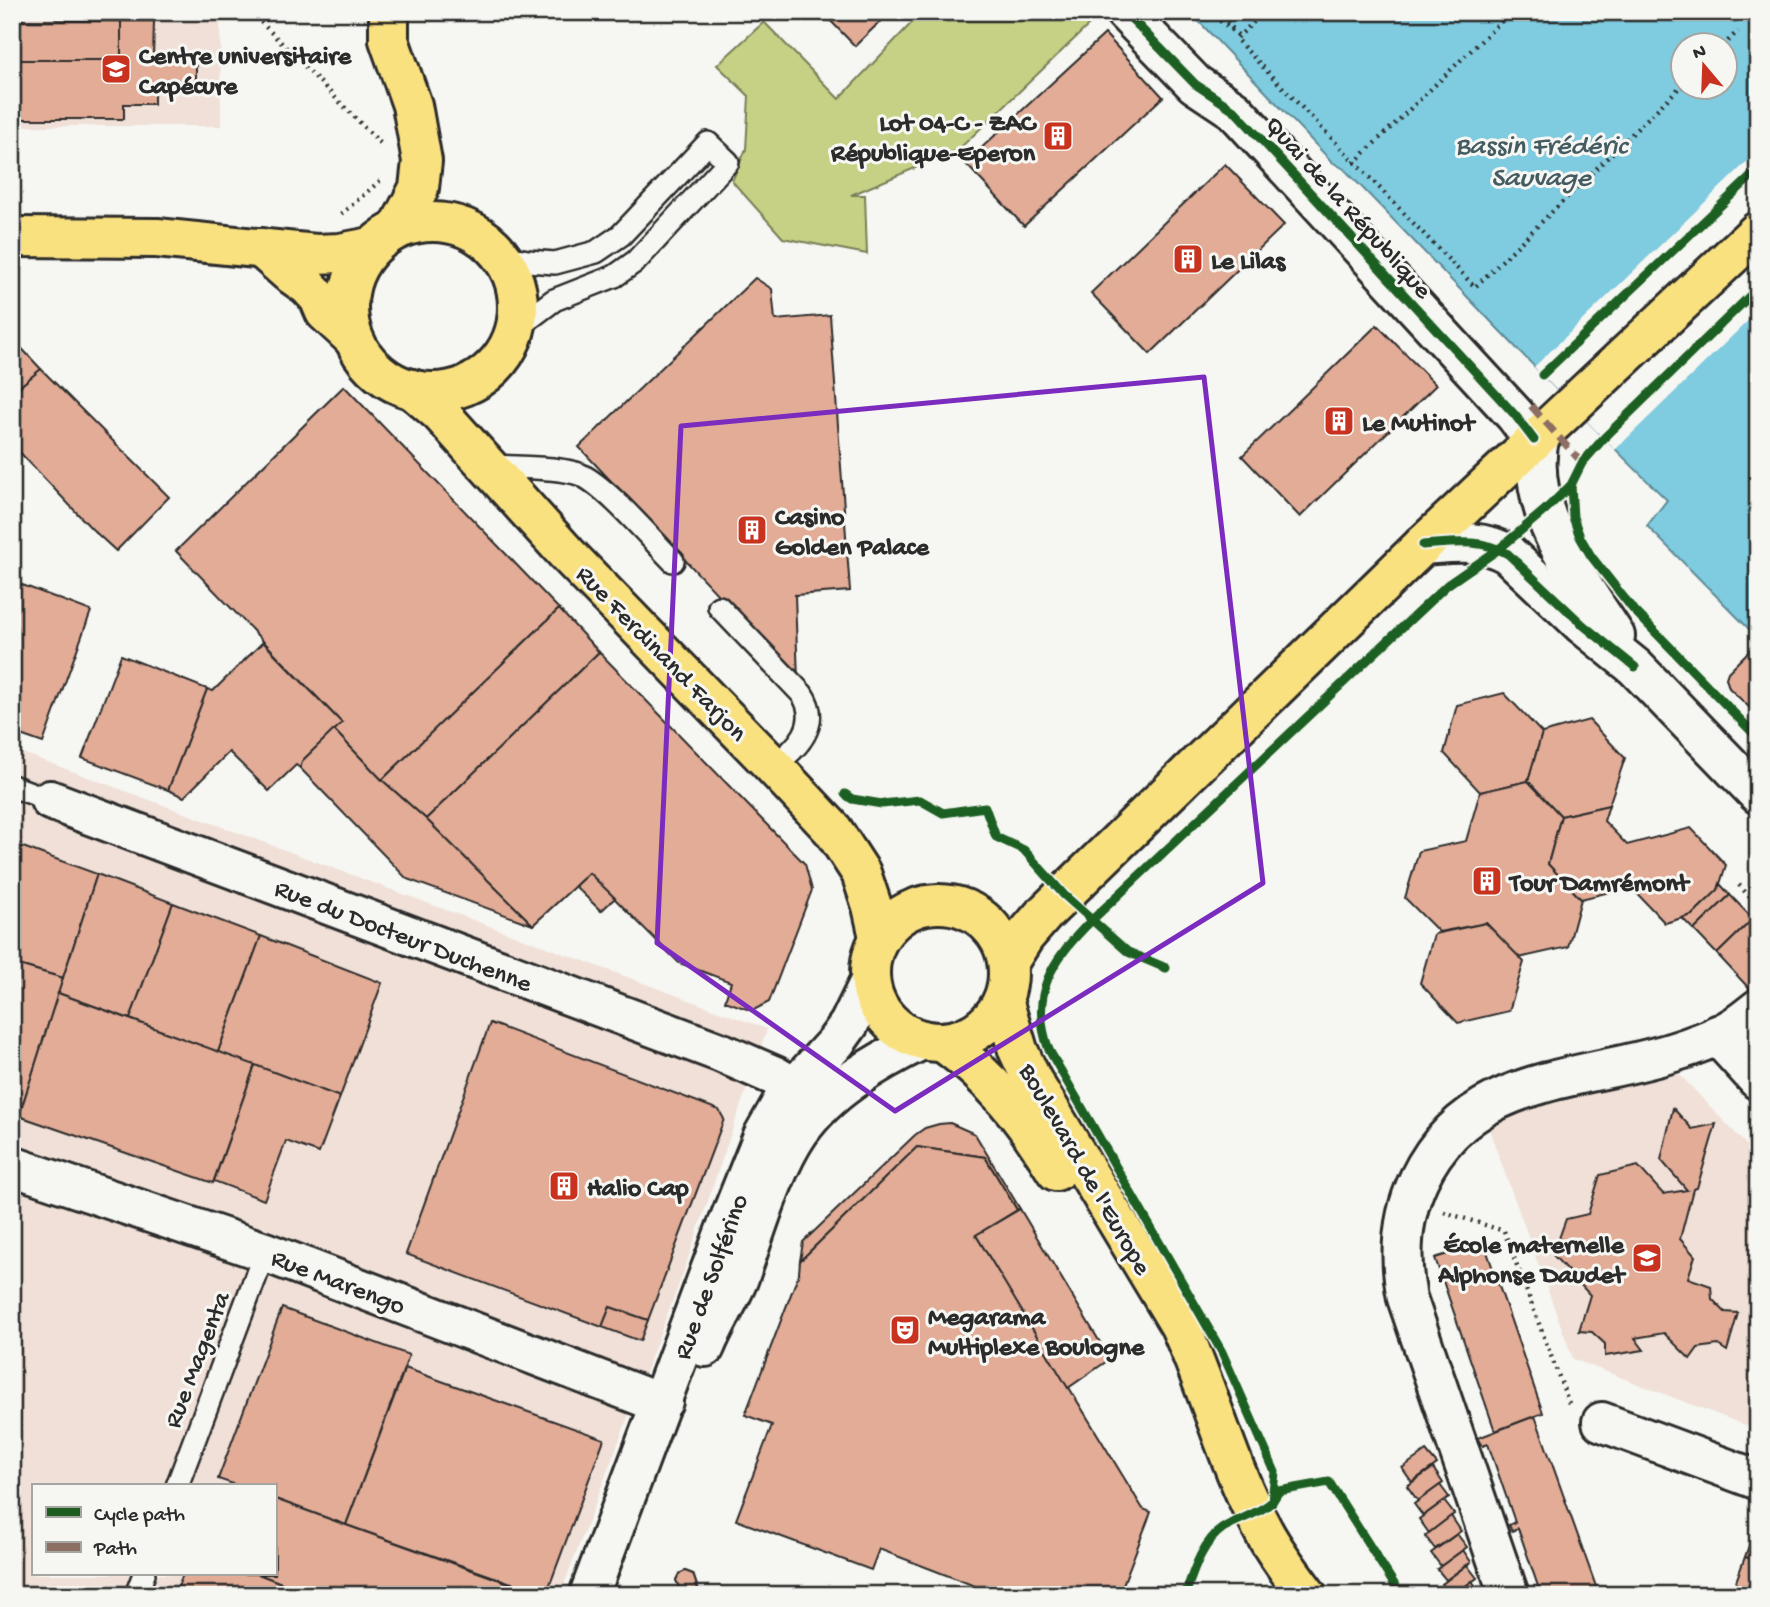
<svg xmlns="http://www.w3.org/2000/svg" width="1770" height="1607" font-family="'Gochi Hand',sans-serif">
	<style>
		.built { fill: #f0e0d7; fill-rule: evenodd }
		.green { fill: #c6d185; stroke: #787e58; stroke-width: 2 }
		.water { fill: #7fcbdf; stroke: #5d8b97; stroke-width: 2; fill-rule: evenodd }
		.pier { fill: #f6f6f2 }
		.building { fill: #e2ac97; stroke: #2b2b2b; stroke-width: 2 }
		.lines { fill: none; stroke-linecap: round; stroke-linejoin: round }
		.lane-casing { stroke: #2b2b2b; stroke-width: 26 }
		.street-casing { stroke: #2b2b2b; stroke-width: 44 }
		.secondary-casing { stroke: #2b2b2b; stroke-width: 44 }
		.primary-casing { stroke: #2b2b2b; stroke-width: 44 }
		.path { stroke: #2b2b2b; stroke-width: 4.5; stroke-dasharray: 2 5; stroke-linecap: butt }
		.lane { stroke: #f6f6f2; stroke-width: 21 }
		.street { stroke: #f6f6f2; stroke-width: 38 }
		.secondary { stroke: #f6f6f2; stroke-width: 38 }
		.primary { stroke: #fae180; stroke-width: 38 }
		.quiet { stroke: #8d6e63; stroke-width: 7; stroke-dasharray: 14 7; stroke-linecap: butt }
		.cycleway-casing { stroke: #f6f6f2; stroke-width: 13 }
		.cycleway { stroke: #1b5e20; stroke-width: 9 }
		.marked { fill: none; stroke: #7b2cbf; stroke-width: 5; stroke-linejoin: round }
		.labels { text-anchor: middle; stroke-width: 6; stroke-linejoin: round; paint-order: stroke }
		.poi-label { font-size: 26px; font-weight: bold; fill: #2b2b2b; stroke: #f6f6f2; text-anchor: start }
		.street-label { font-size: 26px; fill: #2b2b2b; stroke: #f6f6f2 }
		.water-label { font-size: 28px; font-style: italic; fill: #445b61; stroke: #f6f6f2 }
	</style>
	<rect width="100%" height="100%" fill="#f6f6f2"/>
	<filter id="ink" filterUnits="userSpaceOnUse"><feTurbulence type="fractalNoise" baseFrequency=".0143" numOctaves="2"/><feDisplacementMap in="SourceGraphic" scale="14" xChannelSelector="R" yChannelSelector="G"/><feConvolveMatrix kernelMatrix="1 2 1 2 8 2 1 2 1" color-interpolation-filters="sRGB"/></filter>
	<g filter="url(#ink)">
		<!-- built -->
		<g class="built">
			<path d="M12 12H220L221 126H12Z"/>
			<path d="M12 749 767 1029 682 1276 560 1595H12ZM33 1486H275V1574H33Z"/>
			<path d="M1679 1074 1758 1157V1430L1573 1359 1489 1129 1512 1115 1528 1109Z"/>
		</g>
		<!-- green -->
		<path class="green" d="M922 12H1078L1090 24 958 150 851 195H865L867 254 783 238 732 181 746 149 749 96 717 65 764 22 839 99Z"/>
		<!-- water -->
		<path class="water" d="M1190 12H1758V638L1647 526 1667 500C1556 393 1452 279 1344 169L1332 162ZM1682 46H1724V88H1682Z"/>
		<!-- pier -->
		<path class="pier" d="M1758 151V311L1615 450 1534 367Z"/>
		<!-- building -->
		<g class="building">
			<path d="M822 12H890L855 46Z"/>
			<path d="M12 20 121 21V60H12Z"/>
			<path d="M121 21H154L153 60H196V85H154V104H124V119H12V60H121Z"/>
			<path d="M1105 34 1163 97 1024 226 965 163Z"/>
			<path d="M1225 164 1284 225 1150 354 1091 293Z"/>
			<path d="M755 278 772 289 775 320 830 315 850 591 795 595 798 680 579 447Z"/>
			<path d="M1377 325 1436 385 1300 517 1242 456Z"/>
			<path d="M12 338 41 369 12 393Z"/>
			<path d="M41 369 169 497 116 551 92 529 12 444V393Z"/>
			<path d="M344 386 559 609 382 780 334 730 342 723 176 551Z"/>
			<path d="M12 581 91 611 43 743 12 732Z"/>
			<path d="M559 609 599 652 426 819 382 780Z"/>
			<path d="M263 642 342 723 303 760 300 768 296 765 269 791 229 752 184 797 168 790 207 689 213 691Z"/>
			<path d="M1750 650 1758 658V711L1754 712 1729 688 1726 678 1728 672Z"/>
			<path d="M599 652 805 864 812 890 769 1002 752 1011 725 1001 731 982 679 963 589 873 533 925 426 819Z"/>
			<path d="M121 655 207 689 168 790 82 758Z"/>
			<path d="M1504 693 1542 733 1528 781 1480 792 1444 753 1457 705Z"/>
			<path d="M1589 720 1625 758 1609 805 1561 816 1528 781 1542 733Z"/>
			<path d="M334 730 382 780 426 819 533 925 407 879 300 768 303 760Z"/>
			<path d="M1528 781 1561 816 1548 864 1581 899 1568 947 1519 958 1486 923 1439 932 1405 898 1419 851 1466 841 1480 792Z"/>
			<path d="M1609 805 1604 821 1627 845 1691 828 1726 865 1718 890 1692 915 1665 923 1631 887 1581 899 1548 864 1561 816Z"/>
			<path d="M12 843 97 874 63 978 12 963Z"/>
			<path d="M589 873 615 898 601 911 575 886Z"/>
			<path d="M97 874 173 903 130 1019 58 993Z"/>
			<path d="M1720 884 1730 895 1694 930 1682 918 1692 915 1718 890Z"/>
			<path d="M1730 895 1753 919 1717 954 1694 930Z"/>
			<path d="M173 903 261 936 218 1052 130 1019Z"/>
			<path d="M1753 919 1758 924V998L1717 954Z"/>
			<path d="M1486 923 1524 962 1509 1011 1458 1023 1420 983 1434 934Z"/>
			<path d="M261 936 382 983 340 1097 218 1052Z"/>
			<path d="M12 963 63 978 19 1116 12 1114Z"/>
			<path d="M58 993 255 1065 213 1183 19 1116Z"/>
			<path d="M490 1023 719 1110 724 1119 648 1320 610 1307 602 1327 406 1254Z"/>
			<path d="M255 1065 340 1097 319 1153 286 1141 264 1200 214 1181Z"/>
			<path d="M1673 1108 1692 1129 1716 1124 1697 1188 1693 1189 1680 1239 1695 1256 1688 1278 1711 1286 1712 1299 1725 1312 1738 1313 1727 1351 1718 1345 1698 1348 1690 1359 1664 1333 1635 1338 1644 1350 1605 1356V1344L1592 1332 1579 1331 1590 1295 1553 1255 1566 1219 1588 1214 1600 1175 1638 1166 1663 1194 1687 1190 1661 1160Z"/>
			<path d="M950 1123 975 1134 1020 1209 1017 1210 985 1157 917 1147 800 1261 803 1242 915 1135 925 1128 939 1124Z"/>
			<path d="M917 1147 985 1157 1017 1210 976 1235 1143 1509 1151 1512 1119 1595H998L879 1549 871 1570 736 1520 772 1425 745 1415 799 1273 800 1261Z"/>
			<path d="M1020 1209 1110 1359 1068 1388 976 1235Z"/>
			<path d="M1484 1243 1543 1413 1495 1431 1435 1258Z"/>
			<path d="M610 1307 648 1320 640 1341 602 1327Z"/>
			<path d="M282 1308 409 1355 346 1525 275 1499V1486H239L218 1479Z"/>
			<path d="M405 1368 604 1439 546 1595 346 1525Z"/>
			<path d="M1535 1416 1599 1595H1541L1518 1528 1512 1531 1509 1525 1515 1522 1488 1444 1483 1446 1478 1438Z"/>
			<path d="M1426 1451 1437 1464 1412 1482 1402 1468Z"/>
			<path d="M1433 1468 1443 1483 1418 1501 1407 1486Z"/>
			<path d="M1440 1485 1449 1497 1423 1516 1414 1504Z"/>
			<path d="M275 1499 346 1525 542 1595H312L258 1574H275Z"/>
			<path d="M1444 1501 1454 1514 1429 1533 1419 1519Z"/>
			<path d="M1451 1516 1461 1531 1435 1549 1425 1536Z"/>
			<path d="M1758 1519V1561L1745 1557Z"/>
			<path d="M1457 1534 1467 1547 1441 1566 1431 1553Z"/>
			<path d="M1463 1550 1471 1562 1446 1580 1437 1569Z"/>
			<path d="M1745 1557 1758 1561V1595H1731Z"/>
			<path d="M1467 1565 1477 1578 1454 1595H1450L1442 1584Z"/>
			<path d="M685 1571 693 1574 700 1595H682L676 1580 679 1574Z"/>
			<path d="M685 1571 693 1574 700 1595H682L676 1580 679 1574Z"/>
			<path d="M183 1574H258L312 1595H186L176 1591Z"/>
			<path d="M1472 1581 1482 1595H1454Z"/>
		</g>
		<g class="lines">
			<!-- lane casing -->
			<g class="lane-casing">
				<g id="lane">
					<path d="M501 256 528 261 555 263 596 252 621 235 708 143 728 162 636 261 615 276 554 300 514 330"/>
					<path d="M489 466C511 467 563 467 581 475 606 486 651 539 673 561"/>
					<path d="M719 607 802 694C822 724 797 749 773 766"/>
					<path d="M12 786 50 800"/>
					<path d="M177 1486 265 1252"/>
					<path d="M136 1595 144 1574"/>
				</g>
			</g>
			<!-- street casing -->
			<g class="street-casing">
				<g id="street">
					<path d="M1125 12 1195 84 1234 110 1515 415 1534 440"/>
					<path d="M50 800 722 1053 775 1076 794 1087"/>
					<path d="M1717 1035 1758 1080"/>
					<path d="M12 1166 265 1252 644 1397 663 1401"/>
					<path d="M1602 1422 1758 1480"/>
					<path d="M1509 1595 1407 1298C1399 1258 1401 1217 1419 1179 1471 1070 1585 1083 1683 1049 1700 1043 1718 1037 1732 1028 1741 1023 1749 1016 1758 1009"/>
				</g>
			</g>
			<!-- secondary casing -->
			<g class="secondary-casing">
				<g id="secondary">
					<path d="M1540 434C1522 509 1578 578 1615 636"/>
					<path d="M1423 545C1453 543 1480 538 1508 554L1583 625 1635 667 1758 794"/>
					<path d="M705 1347C714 1324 728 1303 738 1280 755 1235 772 1171 799 1132 827 1091 877 1062 922 1040"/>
					<path d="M589 1595 725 1231 763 1136 784 1099 836 1042 849 1024 870 981"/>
				</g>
			</g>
			<!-- primary casing -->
			<g class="primary-casing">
				<g id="primary">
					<path d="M389 12V40L412 105 422 161 419 188 398 229"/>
					<circle cx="433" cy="307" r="85"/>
					<path d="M12 237 157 238 316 254 340 253 371 247"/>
					<path d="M261 248 288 272 308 286 319 298 325 312 353 338"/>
					<path d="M412 389 440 413 567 554 773 766 833 830 861 873 872 906 879 937"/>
					<circle cx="939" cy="973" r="69"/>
					<path d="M1008 963 1025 936 1044 914 1423 545 1758 231"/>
					<path d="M1003 1000 1018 1050 1032 1080 1180 1326C1210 1394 1229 1467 1264 1532 1276 1554 1292 1575 1307 1595"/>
					<path d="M943 1042C993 1079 1024 1118 1056 1171"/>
				</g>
			</g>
			<!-- path -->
			<g class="path">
				<path d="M251 12 381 144"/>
				<path d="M1209 12 1239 36"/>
				<path d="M1217 12 1233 29"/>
				<path d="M1264 12 1236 39 1475 287 1682 85"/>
				<path d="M1723 46 1738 31"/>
				<path d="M1354 163 1511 12"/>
				<path d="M341 214 380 181"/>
				<path d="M1739 885 1758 906"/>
				<path d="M1444 1212 1504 1231 1570 1406"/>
				<path d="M1282 1491 1329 1482 1401 1595"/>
				<path d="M691 1591 692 1595"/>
			</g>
			<!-- lane -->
			<use href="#lane" class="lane"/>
			<!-- street -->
			<use href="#street" class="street"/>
			<!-- secondary -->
			<use href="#secondary" class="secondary"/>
			<!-- primary -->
			<use href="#primary" class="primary"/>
			<!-- quiet -->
			<path class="quiet" d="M1531 406 1582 463 1580 467"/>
			<!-- cycleway casing -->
			<g class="cycleway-casing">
				<g id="cycleway">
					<path d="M1125 12 1195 84 1234 110 1515 415 1534 440"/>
					<path d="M1542 375 1758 170"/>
					<path d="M1571 485 1573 517 1580 537 1591 556 1632 608 1758 738"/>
					<path d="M1423 545C1453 543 1480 538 1508 554L1583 625 1635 667"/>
					<path d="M845 794 852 799 882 804 920 800 943 813 985 807 996 837 1024 850 1064 895 1128 952 1166 968"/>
					<path d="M1272 1502 1279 1491 1329 1482 1401 1595"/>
					<path d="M1185 1595C1193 1572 1202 1542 1223 1528 1239 1518 1257 1515 1272 1502L1275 1472 1222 1352 1049 1050C1028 994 1053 958 1092 920L1447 585 1499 549 1545 510 1571 485 1582 463 1604 438 1758 288"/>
				</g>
			</g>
			<!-- cycleway -->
			<use href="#cycleway" class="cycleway"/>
		</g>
	</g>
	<!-- marked area -->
	<path class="marked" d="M1204 377 1263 883 895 1111 657 943 681 426Z"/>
	<!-- icons -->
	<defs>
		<g id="university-square" transform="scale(1.575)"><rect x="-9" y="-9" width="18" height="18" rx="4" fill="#c8321e" stroke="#f6f6f2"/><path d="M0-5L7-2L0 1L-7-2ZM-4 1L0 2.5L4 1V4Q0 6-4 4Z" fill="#fff"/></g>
		<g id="building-square" transform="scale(1.575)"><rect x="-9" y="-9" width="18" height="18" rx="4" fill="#c8321e" stroke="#f6f6f2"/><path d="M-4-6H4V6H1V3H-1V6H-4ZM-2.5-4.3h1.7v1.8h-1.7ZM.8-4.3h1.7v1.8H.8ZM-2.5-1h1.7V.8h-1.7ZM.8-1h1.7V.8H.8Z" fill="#fff"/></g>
		<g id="school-square" transform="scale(1.575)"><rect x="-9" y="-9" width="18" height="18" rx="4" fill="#c8321e" stroke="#f6f6f2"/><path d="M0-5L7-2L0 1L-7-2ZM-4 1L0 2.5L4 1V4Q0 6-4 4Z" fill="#fff"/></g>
		<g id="theatre-square" transform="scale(1.575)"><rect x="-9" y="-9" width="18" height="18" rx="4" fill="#c8321e" stroke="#f6f6f2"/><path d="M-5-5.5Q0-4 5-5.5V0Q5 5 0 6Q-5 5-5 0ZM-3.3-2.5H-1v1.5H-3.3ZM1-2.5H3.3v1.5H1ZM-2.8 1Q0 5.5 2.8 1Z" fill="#fff"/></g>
	</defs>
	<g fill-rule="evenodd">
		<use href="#university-square" x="116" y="69"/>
		<use href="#building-square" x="1058" y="136"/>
		<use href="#building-square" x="1188" y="259"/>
		<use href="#building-square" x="1339" y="421"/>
		<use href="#building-square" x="752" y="530"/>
		<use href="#building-square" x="1487" y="881"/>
		<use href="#building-square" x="564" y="1186"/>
		<use href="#school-square" x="1647" y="1258"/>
		<use href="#theatre-square" x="905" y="1330"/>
	</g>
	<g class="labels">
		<!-- poi labels -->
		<g class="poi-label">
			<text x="139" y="63">Centre universitaire<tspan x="139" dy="30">Capécure</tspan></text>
			<text x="1035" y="130" text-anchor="end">Lot 04-C - ZAC<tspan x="1035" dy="30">République-Eperon</tspan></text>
			<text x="1211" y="268">Le Lilas</text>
			<text x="1362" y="430">Le Mutinot</text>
			<text x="775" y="524">Casino<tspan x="775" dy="30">Golden Palace</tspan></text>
			<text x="1510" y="890">Tour Damrémont</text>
			<text x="587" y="1195">Halio Cap</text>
			<text x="1624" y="1252" text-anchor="end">École maternelle<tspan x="1624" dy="30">Alphonse Daudet</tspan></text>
			<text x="928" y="1324">Megarama<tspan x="928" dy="30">Multiplexe Boulogne</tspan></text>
		</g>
		<!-- street labels -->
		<g class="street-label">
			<text transform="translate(1350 206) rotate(48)" y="9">Quai de la République</text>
			<text transform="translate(663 652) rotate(46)" y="9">Rue Ferdinand Farjon</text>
			<text transform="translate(404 934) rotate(21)" y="9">Rue du Docteur Duchenne</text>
			<text transform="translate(1087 1168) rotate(60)" y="9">Boulevard de l'Europe</text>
			<text transform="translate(709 1276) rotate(-70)" y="9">Rue de Solférino</text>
			<text transform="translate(339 1280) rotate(21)" y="9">Rue Marengo</text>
			<text transform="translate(195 1359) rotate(-69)" y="9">Rue Magenta</text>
		</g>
		<!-- water labels -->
		<g class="water-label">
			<text x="1541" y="153">Bassin Frédéric<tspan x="1541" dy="32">Sauvage</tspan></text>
		</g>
	</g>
	<!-- margin -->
	<rect width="1770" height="1607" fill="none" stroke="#f6f6f2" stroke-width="42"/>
	<rect x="21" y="21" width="1728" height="1565" fill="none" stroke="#2b2b2b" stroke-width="2.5" filter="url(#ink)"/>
	<!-- legend -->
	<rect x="32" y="1484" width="245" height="91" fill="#f6f6f2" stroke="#a5a5a2" stroke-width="2"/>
	<rect x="46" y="1507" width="35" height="10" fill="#1b5e20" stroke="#a5a5a2" stroke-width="2"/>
	<text x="94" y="1520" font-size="21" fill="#2b2b2b">Cycle path</text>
	<rect x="46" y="1542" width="35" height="10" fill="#8d6e63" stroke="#a5a5a2" stroke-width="2"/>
	<text x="94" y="1554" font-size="21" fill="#2b2b2b">Path</text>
	<!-- north arrow -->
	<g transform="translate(1704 66) rotate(341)"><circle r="33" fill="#f6f6f2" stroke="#a5a5a2" stroke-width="2"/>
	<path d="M0-5L12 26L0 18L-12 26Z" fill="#c8321e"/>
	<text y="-10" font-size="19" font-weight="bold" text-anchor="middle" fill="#2b2b2b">N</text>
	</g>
</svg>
